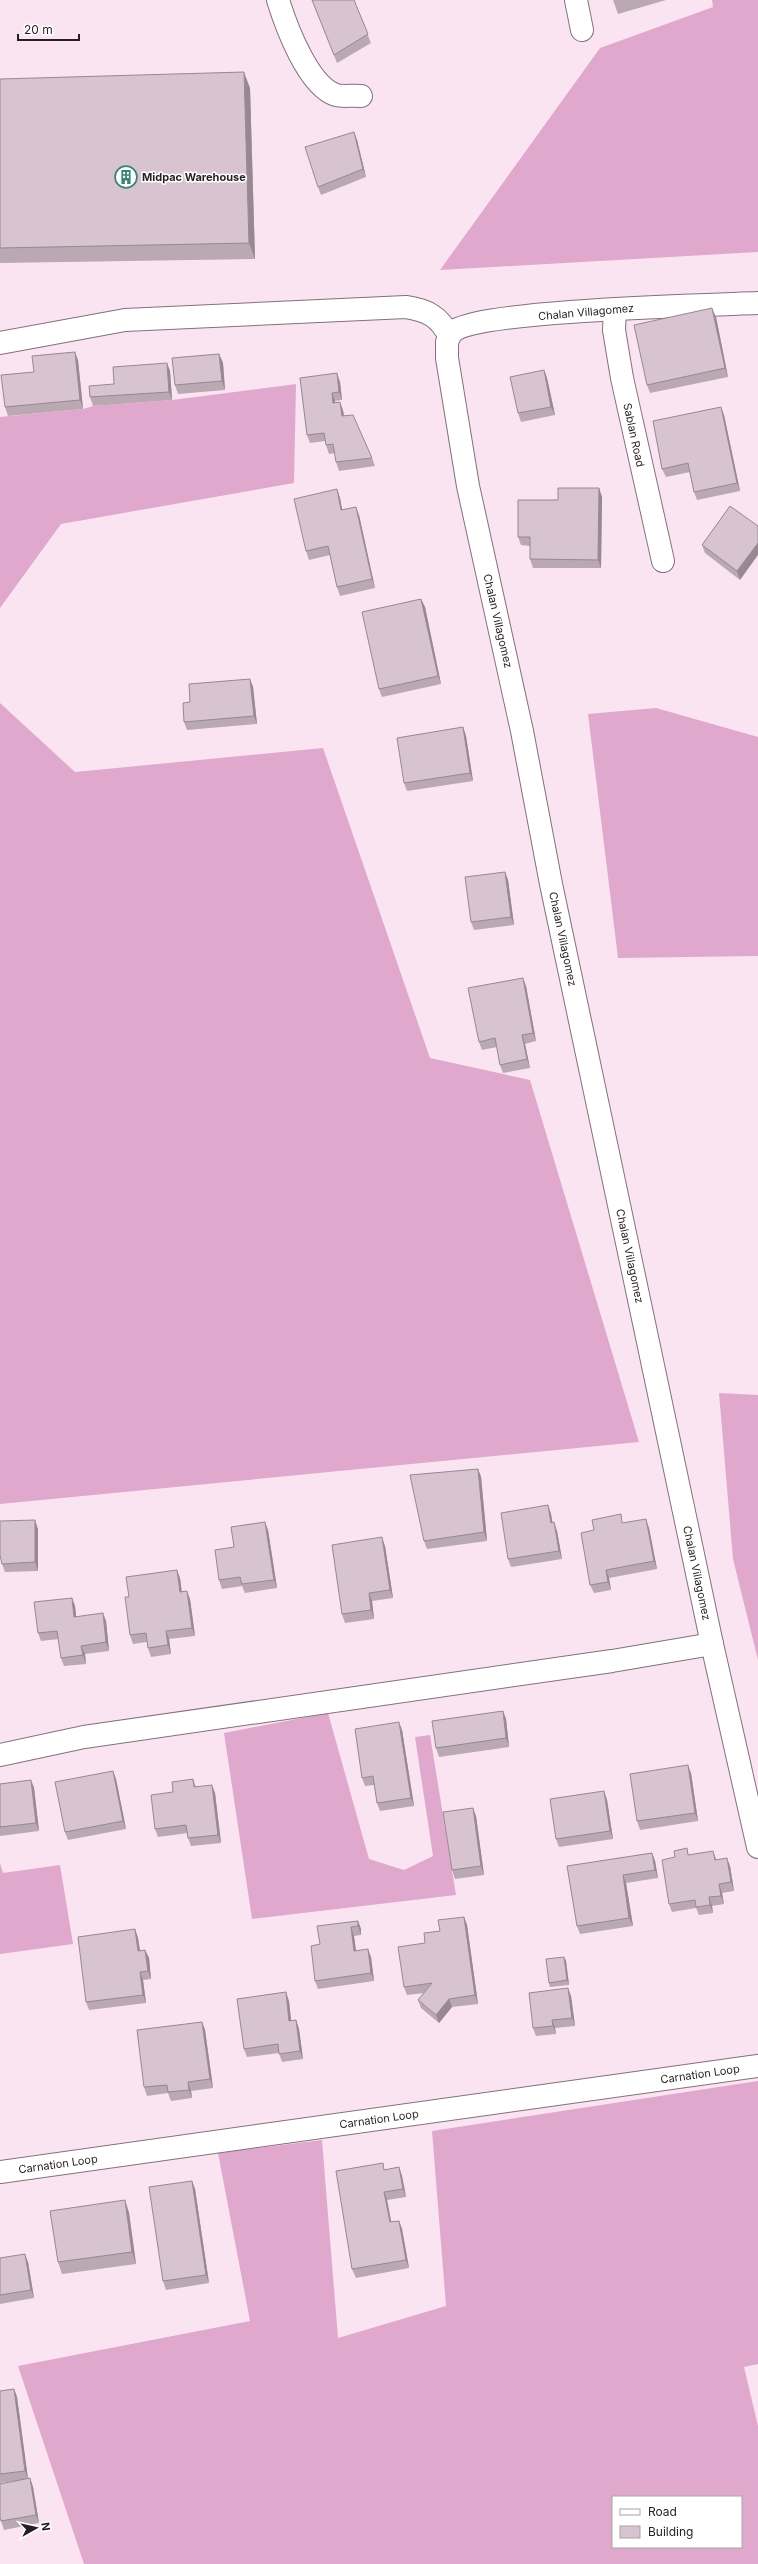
<svg xmlns="http://www.w3.org/2000/svg" width="758" height="2564" font-family="Inter,sans-serif">
	<style>
		.forest { fill: #e1a8ce; fill-rule: evenodd }
		.lines { fill: none; stroke-linecap: round; stroke-linejoin: round }
		.street-casing { stroke: #83707c; stroke-width: 24 }
		.street { stroke: #fff; stroke-width: 22 }
		.wall { fill: #baa8b3 }
		.shaded-wall { fill: #978892 }
		.building { fill: #d8c3d0; stroke: #978892 }
		.labels { text-anchor: middle; stroke-width: 3; stroke-linejoin: round; paint-order: stroke }
		.poi-label { font-size: 11px; font-weight: bold; fill: #261e23; stroke: #fff; text-anchor: start }
		.street-label { font-size: 11px; fill: #261e23; stroke: #fff }
	</style>
	<rect width="100%" height="100%" fill="#fae4f2"/>
	<!-- forest -->
	<g class="forest">
		<path d="M712 0H758V252L440 270 600 48 713 7Z"/>
		<path d="M296 384 294 483 61 524 0 608V417L83 409 93 406 172 400Z"/>
		<path d="M0 703 75 772 323 748 430 1058 530 1080 639 1442 0 1504Z"/>
		<path d="M656 708 758 737V956L618 958 588 714Z"/>
		<path d="M719 1393 758 1395V1660L733 1559Z"/>
		<path d="M328 1713 369 1859 404 1870 433 1856 415 1737 430 1735 456 1895 252 1919 224 1733Z"/>
		<path d="M0 1863 3 1873 60 1865 73 1944 0 1954Z"/>
		<path d="M758 2081V2364L744 2367 758 2426V2564H84L18 2366 250 2321 218 2153 322 2140 338 2338 446 2306 432 2131ZM613 2497H741V2547H613Z"/>
	</g>
	<g class="lines">
		<!-- street casing -->
		<g class="street-casing">
			<g id="street">
				<path d="M278 0C286 26 308 86 336 95 343 97 353 95 361 96"/>
				<path d="M576 0 582 30"/>
				<path d="M758 303C713 305 473 310 451 333L447 342V358L468 486 522 731 551 884 712 1644 758 1847"/>
				<path d="M615 309 614 330 622 378 663 561"/>
				<path d="M0 343 125 320 406 307C427 310 440 317 449 336"/>
				<path d="M0 1755 84 1737 612 1661 712 1644"/>
				<path d="M0 2172 758 2066"/>
			</g>
		</g>
		<!-- street -->
		<use href="#street" class="street"/>
	</g>
	<!-- wall -->
	<g class="wall">
		<path d="M312 0H354L371 43 337 63Z"/>
		<path d="M613 0H666L618 14Z"/>
		<path d="M0 79 250 88 255 259 0 263Z"/>
		<path d="M354 132 357 140 366 177 321 195 318 187Z"/>
		<path d="M716 317 728 377 650 393 647 385Z"/>
		<path d="M219 354 223 363 225 390 178 394 175 385Z"/>
		<path d="M78 360 83 409 8 416 5 407 34 372Z"/>
		<path d="M167 363 170 371 172 400 93 406 90 397 114 384Z"/>
		<path d="M544 370 547 378 555 415 521 422 518 413Z"/>
		<path d="M300 378 340 382 342 400 335 401V403L343 410 344 416 372 458 375 466 339 471 336 462 335 453 329 454 326 445 325 441 310 443 307 435Z"/>
		<path d="M724 415 740 491 697 500 694 492 690 472 666 477 662 469Z"/>
		<path d="M599 488 602 497 601 568H533L530 559V546L521 545 518 537 558 500Z"/>
		<path d="M337 489 340 498 342 510 359 515 375 588 340 596 337 587 330 555 309 560 306 551Z"/>
		<path d="M730 506 740 580 705 553 702 545Z"/>
		<path d="M421 599 425 607 441 684 382 697 379 689Z"/>
		<path d="M250 679 253 687 257 724 187 730 184 722 190 702Z"/>
		<path d="M463 727 466 736 473 781 407 791 404 783Z"/>
		<path d="M505 872 508 880 514 925 474 930 471 922Z"/>
		<path d="M526 986 536 1041 525 1044 530 1068 503 1073 500 1065 497 1047 482 1050 479 1042Z"/>
		<path d="M478 1469 481 1477 487 1541 427 1549 424 1541Z"/>
		<path d="M548 1505 551 1514 552 1523 557 1531 562 1559 511 1567 508 1559Z"/>
		<path d="M624 1523 649 1528 657 1569 609 1578 611 1590 594 1593 590 1585 594 1530Z"/>
		<path d="M38 1529V1571L5 1572 2 1564Z"/>
		<path d="M268 1530 277 1588 245 1593 242 1586 222 1589 219 1580 234 1547Z"/>
		<path d="M385 1546 393 1598 372 1601 374 1619 345 1623 342 1614Z"/>
		<path d="M180 1578 181 1591 190 1599 195 1636 169 1639 171 1654 151 1657 148 1648 147 1642 133 1644 130 1635 129 1597Z"/>
		<path d="M72 1598 75 1606 76 1616 106 1621 109 1651 85 1654 86 1664 64 1666 61 1658 59 1639 41 1641 38 1633Z"/>
		<path d="M503 1711 506 1719 509 1747 439 1757 436 1748Z"/>
		<path d="M402 1730 414 1806 380 1811 377 1803 374 1785 365 1786 362 1778Z"/>
		<path d="M113 1771 116 1779 126 1829 68 1840 65 1832Z"/>
		<path d="M691 1773 698 1821 640 1830 637 1821Z"/>
		<path d="M193 1779 196 1787 215 1793 221 1843 191 1846 188 1838V1833L158 1837 155 1829 173 1792Z"/>
		<path d="M31 1780 34 1788 39 1831 0 1836V1784Z"/>
		<path d="M604 1791 607 1800 613 1839 559 1847 556 1839Z"/>
		<path d="M476 1816 484 1875 455 1879 452 1870Z"/>
		<path d="M652 1853 655 1861 658 1878 626 1883 633 1926 580 1934 577 1926 567 1866Z"/>
		<path d="M689 1855 717 1860 730 1866 734 1891 722 1893 724 1904 712 1906 713 1913 699 1915 696 1908 672 1912 669 1904Z"/>
		<path d="M464 1917 467 1925 478 2004 452 2007 439 2023 421 2008 418 2000 424 1993 407 1995 404 1987 425 1943 440 1931Z"/>
		<path d="M358 1921 361 1929V1935L354 1936 356 1951 371 1957 374 1981 318 1989 315 1981 320 1944Z"/>
		<path d="M135 1929 138 1938 140 1950H145L149 1958 151 1979 143 1980 146 2003 89 2010 86 2002Z"/>
		<path d="M564 1957 566 1961 569 1985 550 1987 549 1983Z"/>
		<path d="M571 1996 575 2026 555 2028 556 2034 536 2036 533 2028Z"/>
		<path d="M289 2001 291 2021 296 2020 299 2029 303 2059 282 2062 279 2053 247 2057 244 2049Z"/>
		<path d="M202 2022 205 2030 213 2088 191 2091 192 2098 171 2101 168 2093 147 2096 144 2087Z"/>
		<path d="M399 2167 402 2176 406 2197 387 2200 391 2222 399 2221 402 2229 409 2268 356 2278 352 2269 385 2170Z"/>
		<path d="M192 2181 195 2189 209 2283 166 2290 163 2281Z"/>
		<path d="M125 2200 129 2213 136 2264 62 2274 58 2262Z"/>
		<path d="M0 2258 28 2262 34 2298 0 2304Z"/>
		<path d="M14 2389 17 2397 28 2479 30 2478 33 2487 39 2523 4 2530 1 2521 22 2480 0 2483V2391Z"/>
	</g>
	<!-- shaded-wall -->
	<g class="shaded-wall">
		<path d="M244 72 250 88 255 259 249 243Z"/>
		<path d="M354 132 357 140 366 177 363 169Z"/>
		<path d="M712 308 716 317 728 377 725 368Z"/>
		<path d="M75 352 78 360 83 409 80 400Z"/>
		<path d="M219 354 223 363 225 390 222 381Z"/>
		<path d="M167 363 170 371 172 400 169 392Z"/>
		<path d="M544 370 547 378 555 415 551 407Z"/>
		<path d="M337 373 340 382 342 400 339 392Z"/>
		<path d="M332 393 335 401 336 411 333 403Z"/>
		<path d="M340 402 343 410 345 425 342 416Z"/>
		<path d="M721 407 724 415 740 491 737 483Z"/>
		<path d="M599 488 602 497 601 568 598 560Z"/>
		<path d="M337 489 340 498 344 519 341 510Z"/>
		<path d="M356 507 359 515 375 588 372 579Z"/>
		<path d="M758 543V555L740 580 737 571Z"/>
		<path d="M421 599 425 607 441 684 438 676Z"/>
		<path d="M250 679 253 687 257 724 254 716Z"/>
		<path d="M463 727 466 736 473 781 470 773Z"/>
		<path d="M505 872 508 880 514 925 511 917Z"/>
		<path d="M523 978 526 986 536 1041 533 1033Z"/>
		<path d="M522 1035 525 1044 530 1068 527 1059Z"/>
		<path d="M478 1469 481 1477 487 1541 484 1532Z"/>
		<path d="M548 1505 551 1514 554 1531 551 1523Z"/>
		<path d="M646 1519 649 1528 657 1569 654 1561Z"/>
		<path d="M35 1520 38 1529V1571L35 1562Z"/>
		<path d="M265 1522 268 1530 277 1588 274 1580Z"/>
		<path d="M554 1522 557 1531 562 1559 559 1551Z"/>
		<path d="M382 1537 385 1546 393 1598 390 1590Z"/>
		<path d="M177 1570 180 1578 183 1600 180 1592Z"/>
		<path d="M606 1570 609 1578 611 1590 608 1582Z"/>
		<path d="M187 1591 190 1599 195 1636 192 1628Z"/>
		<path d="M369 1593 372 1601 374 1619 371 1610Z"/>
		<path d="M72 1598 75 1606 77 1625 74 1617Z"/>
		<path d="M103 1613 106 1621 109 1651 106 1642Z"/>
		<path d="M166 1631 169 1639 171 1654 168 1645Z"/>
		<path d="M81 1646 85 1654 86 1664 83 1655Z"/>
		<path d="M503 1711 506 1719 509 1747 506 1738Z"/>
		<path d="M399 1722 402 1730 414 1806 411 1798Z"/>
		<path d="M688 1765 691 1773 698 1821 695 1813Z"/>
		<path d="M113 1771 116 1779 126 1829 123 1821Z"/>
		<path d="M31 1780 34 1788 39 1831 36 1823Z"/>
		<path d="M212 1785 215 1793 221 1843 218 1835Z"/>
		<path d="M604 1791 607 1800 613 1839 610 1831Z"/>
		<path d="M473 1808 476 1816 484 1875 481 1866Z"/>
		<path d="M713 1851 716 1859 718 1869 715 1860Z"/>
		<path d="M652 1853 655 1861 658 1878 655 1870Z"/>
		<path d="M727 1858 730 1866 734 1891 731 1882Z"/>
		<path d="M623 1875 626 1883 633 1926 629 1918Z"/>
		<path d="M719 1884 722 1893 724 1904 721 1896Z"/>
		<path d="M709 1897 712 1906 713 1913 710 1905Z"/>
		<path d="M464 1917 467 1925 478 2004 475 1995Z"/>
		<path d="M358 1921 361 1929V1935L358 1926Z"/>
		<path d="M351 1927 354 1936 357 1959 354 1951Z"/>
		<path d="M135 1929 138 1938 141 1959 138 1951Z"/>
		<path d="M368 1949 371 1957 374 1981 371 1973Z"/>
		<path d="M145 1950 149 1958 151 1979 148 1971Z"/>
		<path d="M564 1957 566 1961 569 1985 567 1980Z"/>
		<path d="M140 1972 143 1980 146 2003 143 1995Z"/>
		<path d="M568 1988 571 1996 575 2026 572 2018Z"/>
		<path d="M286 1992 289 2001 292 2029 289 2021Z"/>
		<path d="M449 1999 452 2007 439 2023 436 2015Z"/>
		<path d="M296 2020 299 2029 303 2059 300 2051Z"/>
		<path d="M552 2020 555 2028 556 2034 553 2026Z"/>
		<path d="M202 2022 205 2030 213 2088 210 2079Z"/>
		<path d="M188 2082 191 2091 192 2098 189 2090Z"/>
		<path d="M399 2167 402 2176 406 2197 403 2189Z"/>
		<path d="M192 2181 195 2189 209 2283 206 2275Z"/>
		<path d="M384 2192 387 2200 393 2231 390 2222Z"/>
		<path d="M125 2200 129 2213 136 2264 132 2252Z"/>
		<path d="M399 2221 402 2229 409 2268 406 2260Z"/>
		<path d="M25 2254 28 2262 34 2298 31 2290Z"/>
		<path d="M14 2389 17 2397 28 2479 25 2471Z"/>
		<path d="M30 2478 33 2487 39 2523 36 2515Z"/>
	</g>
	<!-- building -->
	<g class="building">
		<path d="M312 0H354L368 34 334 55Z"/>
		<path d="M244 72 249 243 0 248V79Z"/>
		<path d="M354 132 363 169 318 187 305 147Z"/>
		<path d="M712 308 725 368 647 385 634 325Z"/>
		<path d="M75 352 80 400 5 407 1 375 34 372 32 356Z"/>
		<path d="M219 354 222 381 175 385 172 358Z"/>
		<path d="M167 363 169 392 90 397 89 386 114 384 113 367Z"/>
		<path d="M544 370 551 407 518 413 510 377Z"/>
		<path d="M337 373 339 392 332 393 333 403 340 402 342 416 353 415 372 458 336 462 333 444 326 445 324 433 307 435 300 378Z"/>
		<path d="M721 407 737 483 694 492 688 463 662 469 653 421Z"/>
		<path d="M558 488H599L598 560 530 559V537H518V500H558Z"/>
		<path d="M337 489 341 510 356 507 372 579 337 587 328 546 306 551 294 499Z"/>
		<path d="M730 506 758 526V543L737 571 702 545Z"/>
		<path d="M421 599 438 676 379 689 362 612Z"/>
		<path d="M250 679 254 716 184 722 183 703 190 702 189 684Z"/>
		<path d="M463 727 470 773 404 783 397 738Z"/>
		<path d="M505 872 511 917 471 922 465 877Z"/>
		<path d="M523 978 533 1033 522 1035 527 1059 500 1065 495 1038 479 1042 468 988Z"/>
		<path d="M478 1469 484 1532 424 1541 410 1475Z"/>
		<path d="M548 1505 551 1523 554 1522 559 1551 508 1559 501 1513Z"/>
		<path d="M621 1514 622 1523 646 1519 654 1561 606 1570 608 1582 590 1585 581 1533 594 1530 592 1520Z"/>
		<path d="M35 1520V1562L2 1564 0 1555V1521Z"/>
		<path d="M265 1522 274 1580 242 1584 240 1577 219 1580 215 1550 234 1547 231 1527Z"/>
		<path d="M382 1537 390 1590 369 1593 371 1610 342 1614 332 1545Z"/>
		<path d="M177 1570 180 1592 187 1591 192 1628 166 1631 168 1645 148 1648 146 1633 130 1635 125 1597H129L126 1577Z"/>
		<path d="M72 1598 74 1617 103 1613 106 1642 81 1646 83 1655 61 1658 57 1631 38 1633 34 1602Z"/>
		<path d="M503 1711 506 1738 436 1748 432 1721Z"/>
		<path d="M399 1722 411 1798 377 1803 373 1776 362 1778 355 1729Z"/>
		<path d="M688 1765 695 1813 637 1821 630 1774Z"/>
		<path d="M113 1771 123 1821 65 1832 55 1782Z"/>
		<path d="M193 1779 194 1787 212 1785 218 1835 188 1838 186 1825 155 1829 151 1795 173 1792 172 1782Z"/>
		<path d="M31 1780 36 1823 0 1827V1784Z"/>
		<path d="M604 1791 610 1831 556 1839 550 1799Z"/>
		<path d="M473 1808 481 1866 452 1870 443 1812Z"/>
		<path d="M687 1848 688 1855 713 1851 715 1860 727 1858 731 1882 719 1884 721 1896 709 1897 710 1905 696 1907 695 1900 669 1904 662 1860 675 1857 674 1851Z"/>
		<path d="M652 1853 655 1870 623 1875 629 1918 577 1926 567 1866Z"/>
		<path d="M464 1917 475 1995 449 1999 436 2015 418 2000 432 1983 404 1987 398 1947 425 1943 424 1933 440 1931 438 1920Z"/>
		<path d="M358 1921V1926L351 1927 354 1951 368 1949 371 1973 315 1981 311 1946 320 1944 317 1926Z"/>
		<path d="M135 1929 138 1951 145 1950 148 1971 140 1972 143 1995 86 2002 78 1937Z"/>
		<path d="M564 1957 567 1980 549 1983 546 1959Z"/>
		<path d="M568 1988 572 2018 552 2020 553 2026 533 2028 529 1993Z"/>
		<path d="M286 1992 289 2021 296 2020 300 2051 279 2054 278 2044 244 2049 237 1999Z"/>
		<path d="M202 2022 210 2079 188 2082 189 2090 168 2092 167 2085 144 2087 137 2030Z"/>
		<path d="M383 2163 384 2170 399 2167 403 2189 384 2192 390 2222 399 2221 406 2260 352 2269 336 2171Z"/>
		<path d="M192 2181 206 2275 163 2281 149 2187Z"/>
		<path d="M125 2200 132 2252 58 2262 50 2211Z"/>
		<path d="M25 2254 31 2290 0 2295V2258Z"/>
		<path d="M14 2389 25 2471 0 2474V2391Z"/>
		<path d="M30 2478 36 2515 1 2521 0 2518V2484Z"/>
	</g>
	<!-- icons -->
	<defs>
		<g id="building-ring" transform="scale(1.15)"><circle r="9.5" fill="#fff" stroke="#3c837e" stroke-width="1.5"/><path d="M-4-6H4V6H1V3H-1V6H-4ZM-2.5-4.3h1.7v1.8h-1.7ZM.8-4.3h1.7v1.8H.8ZM-2.5-1h1.7V.8h-1.7ZM.8-1h1.7V.8H.8Z" fill="#3c837e"/></g>
	</defs>
	<g fill-rule="evenodd">
		<use href="#building-ring" x="126" y="177"/>
	</g>
	<g class="labels">
		<!-- poi labels -->
		<g class="poi-label">
			<text x="142" y="181">Midpac Warehouse</text>
		</g>
		<!-- street labels -->
		<g class="street-label">
			<text transform="translate(586 312) rotate(-5)" y="4">Chalan Villagomez</text>
			<text transform="translate(634 435) rotate(78)" y="4">Sablan Road</text>
			<text transform="translate(498 621) rotate(77)" y="4">Chalan Villagomez</text>
			<text transform="translate(563 939) rotate(78)" y="4">Chalan Villagomez</text>
			<text transform="translate(630 1256) rotate(78)" y="4">Chalan Villagomez</text>
			<text transform="translate(697 1573) rotate(78)" y="4">Chalan Villagomez</text>
			<text transform="translate(700 2074) rotate(-8)" y="4">Carnation Loop</text>
			<text transform="translate(379 2119) rotate(-8)" y="4">Carnation Loop</text>
			<text transform="translate(58 2164) rotate(-8)" y="4">Carnation Loop</text>
		</g>
	</g>
	<!-- legend -->
	<rect x="612" y="2496" width="130" height="52" fill="#ffffff" stroke="#a8a5a7"/>
	<rect x="620" y="2509" width="20" height="6" fill="#ffffff" stroke="#a8a5a7"/>
	<text x="648" y="2516" font-size="12" fill="#261e23">Road</text>
	<rect x="620" y="2526" width="20" height="12" fill="#d8c3d0" stroke="#a8a5a7"/>
	<text x="648" y="2536" font-size="12" fill="#261e23">Building</text>
	<!-- north arrow -->
	<g transform="translate(36 2528) rotate(82)" stroke="#ffffff" stroke-width="3" paint-order="stroke">
	<path d="M0-3L7 15L0 10L-7 15Z" fill="#261e23"/>
	<text y="-6" font-size="11" font-weight="bold" text-anchor="middle" fill="#261e23">N</text>
	</g>
	<!-- scale -->
	<path d="M18 34v6h61v-6" fill="none" stroke="#261e23" stroke-width="2"/>
	<text x="24" y="34" font-size="12" fill="#261e23" stroke="#ffffff" stroke-width="3" paint-order="stroke">20 m</text>
</svg>
